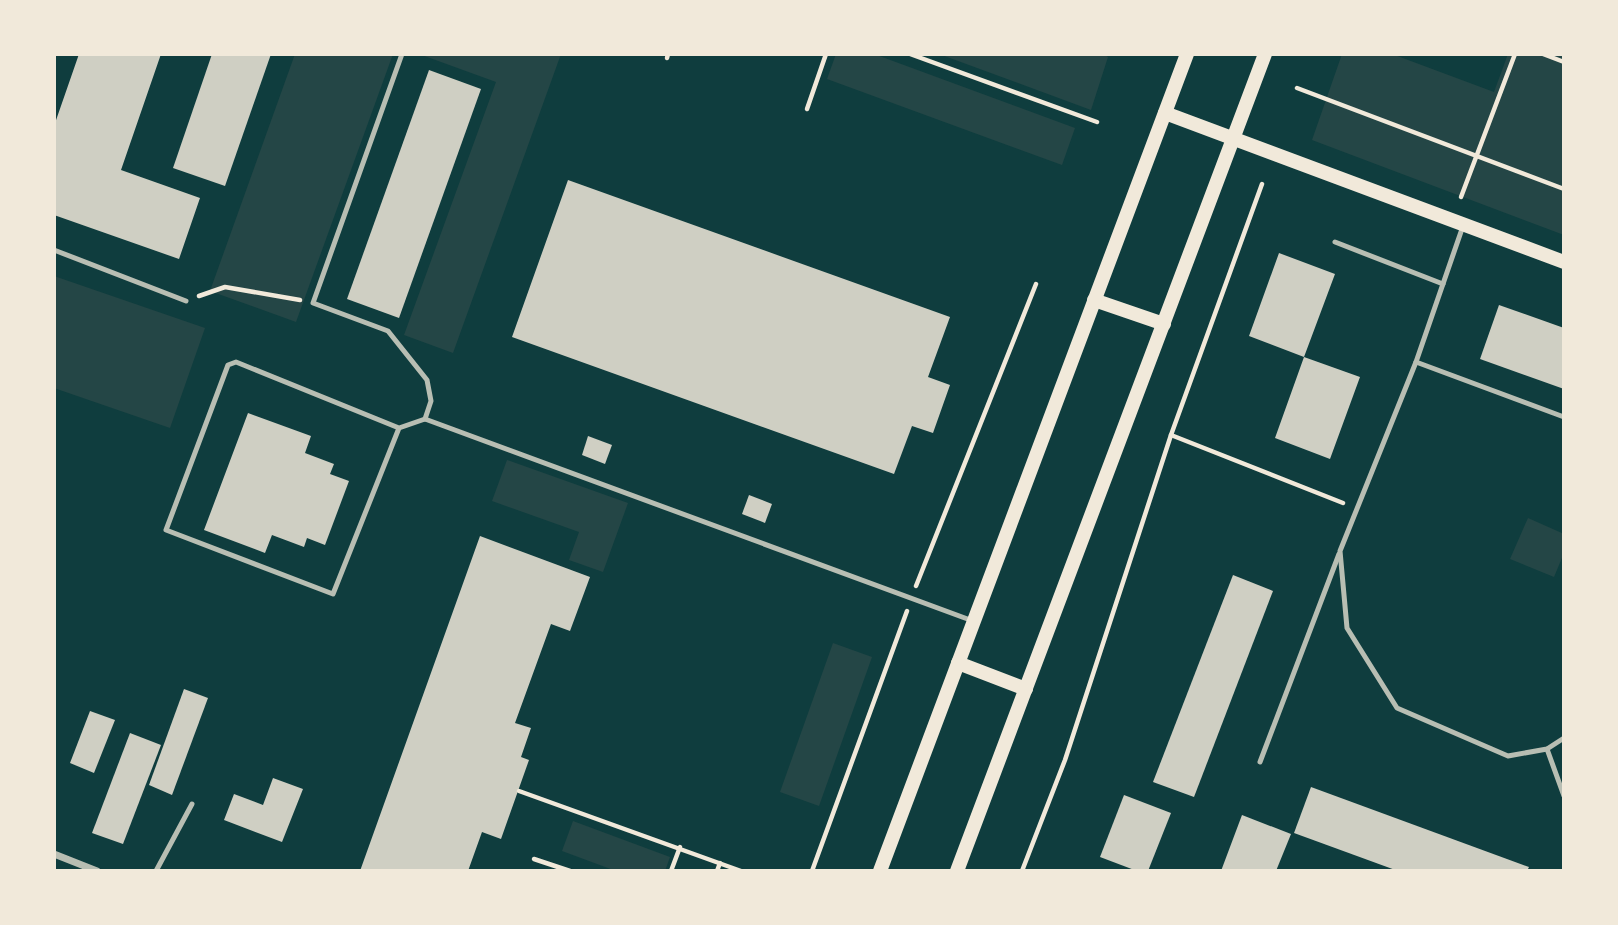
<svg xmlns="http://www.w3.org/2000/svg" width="1618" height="925" font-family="Commissioner,sans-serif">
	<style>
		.green { fill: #244646 }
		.building { fill: #cfcfc3 }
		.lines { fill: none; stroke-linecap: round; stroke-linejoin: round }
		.path { stroke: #f1e9da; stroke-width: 4.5 }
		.service { stroke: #b8beb3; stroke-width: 5 }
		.minor { stroke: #b8beb3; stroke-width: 7 }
		.secondary { stroke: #f1e9da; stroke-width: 14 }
	</style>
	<rect width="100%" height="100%" fill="#0f3d3e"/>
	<!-- green -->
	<g class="green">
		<path d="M295 54H393L296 322 210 291Z"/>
		<path d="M419 54H561L453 353 404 335 496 82Z"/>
		<path d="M836 54H874L1075 128 1062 165 827 79Z"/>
		<path d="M939 54H1103L1108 57 1091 110Z"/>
		<path d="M1342 54H1392L1494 92 1508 54H1564V235L1312 140Z"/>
		<path d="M54 276 205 328 170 428 54 388Z"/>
		<path d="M507 460 628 503 603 572 569 560 579 532 492 501Z"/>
		<path d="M1528 518 1564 534V553L1554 577 1510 559Z"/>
		<path d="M833 643 872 657 819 806 780 792Z"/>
		<path d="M573 821 670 857 665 871H616L562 851Z"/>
	</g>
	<!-- building -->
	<g class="building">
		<path d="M79 54H161L121 170 200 198 179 259 54 215V126Z"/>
		<path d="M212 54H271L225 186 173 168Z"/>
		<path d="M429 70 481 89 399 318 347 299Z"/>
		<path d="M568 180 950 317 928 377 950 385 933 433 912 426 894 474 512 337Z"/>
		<path d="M1279 253 1335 274 1304 357 1360 377 1330 459 1275 438 1304 357 1249 336Z"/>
		<path d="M1499 305 1564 328V389L1480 359Z"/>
		<path d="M248 413 311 436 305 453 334 464 330 474 349 481 325 545 307 538 304 547 272 535 265 553 204 530Z"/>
		<path d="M588 436 612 445 605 464 582 455Z"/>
		<path d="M749 495 772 504 765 523 742 514Z"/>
		<path d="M480 536 590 577 570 631 551 624 515 723 531 728 521 757 529 760 501 839 482 832 468 871H360Z"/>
		<path d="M1233 575 1273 591 1194 797 1153 782Z"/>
		<path d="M184 689 208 698 172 795 149 785Z"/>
		<path d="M90 711 115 720 94 773 70 763Z"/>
		<path d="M130 733 161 745 123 844 92 833Z"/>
		<path d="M273 778 303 789 282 842 224 820 234 794 263 805Z"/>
		<path d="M1311 787 1529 867 1527 871H1398L1294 833Z"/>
		<path d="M1124 795 1171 813 1148 871H1137L1100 857Z"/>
		<path d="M1242 815 1291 834 1276 871H1221Z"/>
	</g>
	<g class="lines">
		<!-- path -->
		<g class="path">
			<path d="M910 54 1097 122"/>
			<path d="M1543 54 1564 62"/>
			<path d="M667 58 668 54"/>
			<path d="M1297 88 1564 189"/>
			<path d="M807 109 826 54"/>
			<path d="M1461 197 1515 54"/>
			<path d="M199 296 225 287 300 300"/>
			<path d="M1171 435 1343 503"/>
			<path d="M916 586 1036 284"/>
			<path d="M519 791 741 871"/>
			<path d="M534 859 570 871"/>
			<path d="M671 871 680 847"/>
			<path d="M717 871 720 863"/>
			<path d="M812 871 907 611"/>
			<path d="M1022 871 1065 760 1171 435 1262 184"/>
		</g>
		<!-- service -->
		<g class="service">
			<path d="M402 54 313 303 388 331 427 380 431 401 425 419"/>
			<path d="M1463 226 1416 362 1564 417"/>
			<path d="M1335 242 1443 284"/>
			<path d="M54 250 186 301"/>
			<path d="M1416 362 1340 551 1347 628 1397 708 1508 756 1547 749 1564 738"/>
			<path d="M399 428 236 362 228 365 166 530 333 594 399 428 425 419 973 621"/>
			<path d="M1547 749 1564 796"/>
			<path d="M1260 762 1339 554"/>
			<path d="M156 871 192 804"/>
		</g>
		<!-- minor -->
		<path class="minor" d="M54 854 97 871"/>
		<!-- secondary -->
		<g class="secondary">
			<path d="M1165 113 1564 262"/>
			<path d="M1094 300 1164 324"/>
			<path d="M958 663 1026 689"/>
			<path d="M880 871 1187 54"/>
			<path d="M957 871 1265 54"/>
		</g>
	</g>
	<!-- border -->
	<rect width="1618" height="925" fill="none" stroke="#f1e9da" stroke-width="112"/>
</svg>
